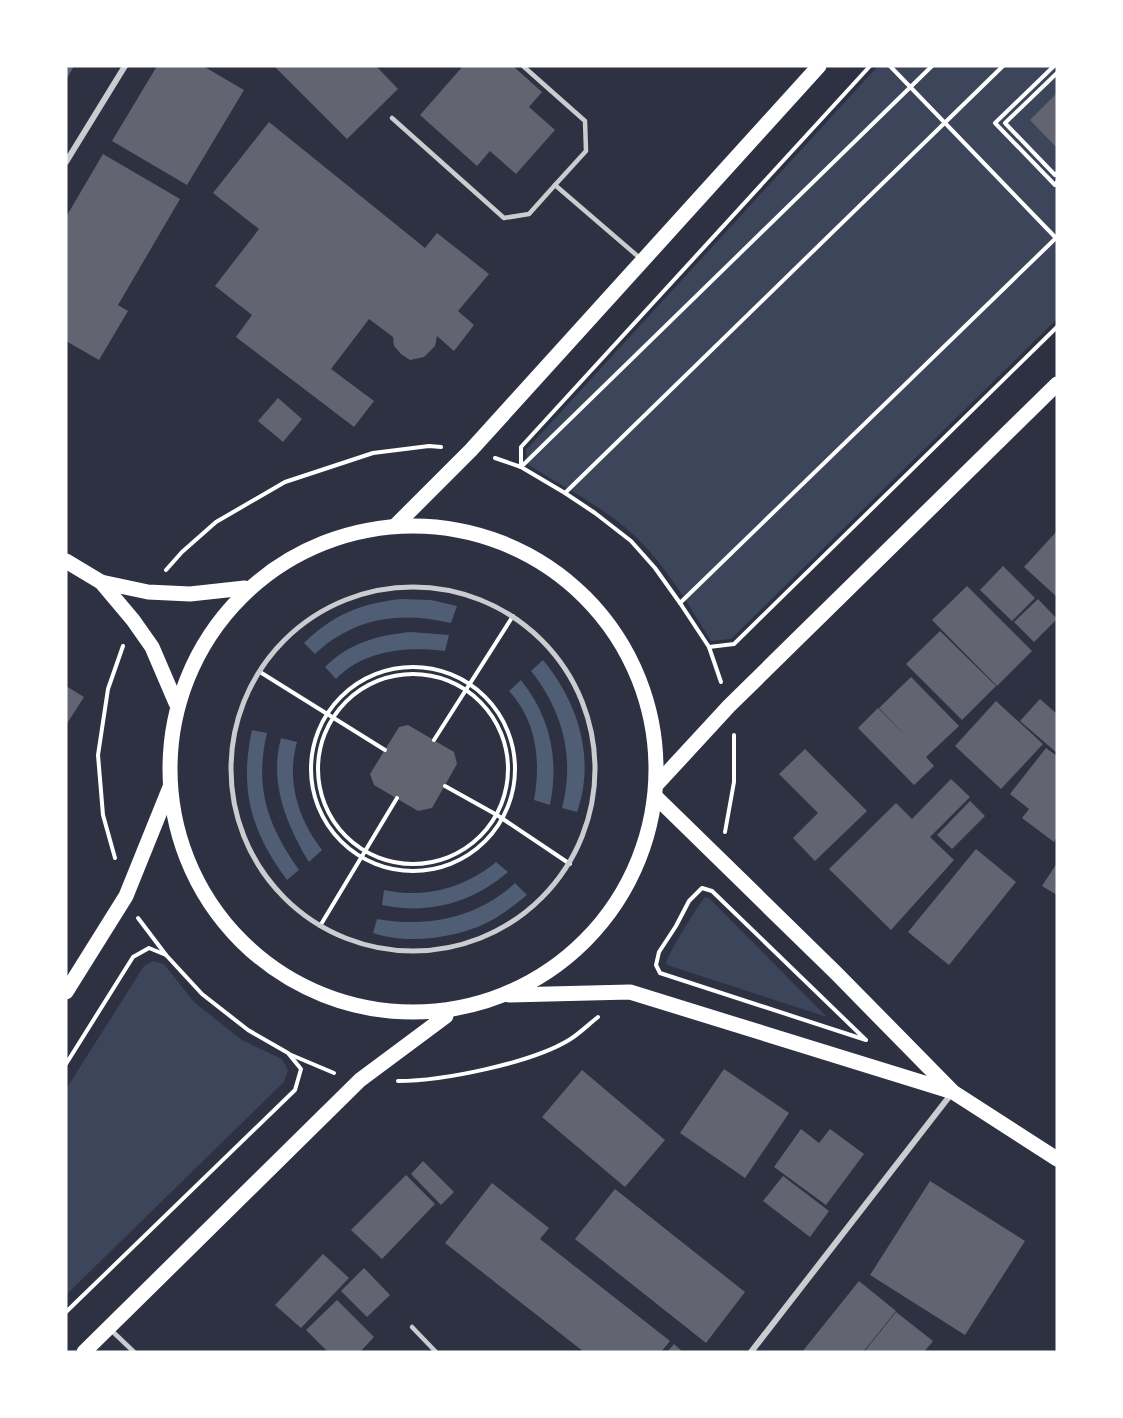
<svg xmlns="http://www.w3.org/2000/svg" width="1123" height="1418" font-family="Montserrat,sans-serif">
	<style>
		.green { fill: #3c4559 }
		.water { fill: #4f5d75 }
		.building { fill: #626471 }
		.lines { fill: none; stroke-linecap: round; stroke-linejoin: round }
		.path { stroke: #fff; stroke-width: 4 }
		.service { stroke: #caccd0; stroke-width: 4.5 }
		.pedestrian { stroke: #caccd0; stroke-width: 5 }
		.minor { stroke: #caccd0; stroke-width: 6 }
		.primary { stroke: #fff; stroke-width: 15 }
	</style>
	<rect width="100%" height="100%" fill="#2d3142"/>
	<!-- green -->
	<g class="green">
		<path d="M878 66H1057V319L731 639 711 641C689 605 666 566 635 536 604 507 563 487 527 464L526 450Z"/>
		<path d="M705 897 709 898 827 1017 667 965 666 962C667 956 700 901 705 897Z"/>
		<path d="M153 961 164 964 194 1002 242 1040 282 1059 288 1070 284 1082 66 1295V1089L144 966Z"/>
	</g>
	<!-- water -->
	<g class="water">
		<path d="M401 599 431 600 457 606 451 623C401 611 354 617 315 654L304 643C332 615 362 603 401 599Z"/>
		<path d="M411 632 449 635 445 651C408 646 363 650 336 679L325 667C349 643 378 635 411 632Z"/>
		<path d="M543 660C578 702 596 759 577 812L562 808C575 758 563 711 531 671Z"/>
		<path d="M521 680C551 718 559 759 550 805L534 800C541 762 537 721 509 691Z"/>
		<path d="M252 730 267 733C254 788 268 826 299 870L287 880C251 832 239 789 252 730Z"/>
		<path d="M281 738 297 742C286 780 298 819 322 850L309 862C286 824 269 782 281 738Z"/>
		<path d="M496 862 508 872C472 903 428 915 382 905L384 890C424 899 465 888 496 862Z"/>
		<path d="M515 883 527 895C512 907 497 919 480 926 448 939 406 944 373 933L377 919C426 928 478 918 515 883Z"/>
	</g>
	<!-- building -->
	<g class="building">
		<path d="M66 66H74L66 80Z"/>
		<path d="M157 66H203L244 90 187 185 112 141Z"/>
		<path d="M274 66H376L398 89 347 139Z"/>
		<path d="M463 66H513L542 92 529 107 555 130 516 174 490 151 477 166 420 115Z"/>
		<path d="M1057 93V148L1030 120Z"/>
		<path d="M269 122 425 248 437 233 489 274 458 311 474 325 454 351 437 336 435 346 424 357 410 360 401 354 394 346 393 337 369 319 331 369 374 401 354 427 236 337 252 315 215 286 259 229 213 193Z"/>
		<path d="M103 154 180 199 118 305 128 311 99 360 66 341V217Z"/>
		<path d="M278 398 302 419 283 442 258 421Z"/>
		<path d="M1057 531V597L1024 567Z"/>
		<path d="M1003 566 1035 598 1012 621 980 590Z"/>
		<path d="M967 586 1032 651 997 686 932 620Z"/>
		<path d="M1038 599 1057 619 1034 642 1014 622Z"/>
		<path d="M940 631 996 686 962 720 906 664Z"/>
		<path d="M911 677 959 726 926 757 934 766 914 785 858 728 878 708 907 737 879 708Z"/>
		<path d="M66 686 84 697 66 725Z"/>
		<path d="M1040 699 1057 714V753L1020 721Z"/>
		<path d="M996 701 1043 744 1001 789 955 746Z"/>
		<path d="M408 725 454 752 457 764 432 808 418 811 374 785 370 774 399 727Z"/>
		<path d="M1046 748 1057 756V837L1054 842 1022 818 1029 809 1010 794Z"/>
		<path d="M805 749 867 811 815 861 793 838 818 813 779 774Z"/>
		<path d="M951 779 970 797 930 837 954 860 891 930 829 869 896 803 912 819Z"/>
		<path d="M970 801 985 816 952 849 937 835Z"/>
		<path d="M976 849 1016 882 949 965 908 932Z"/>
		<path d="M1057 863V895L1042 886Z"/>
		<path d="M724 1069 789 1113 745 1178 680 1133Z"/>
		<path d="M582 1070 665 1140 625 1187 542 1117Z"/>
		<path d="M801 1129 819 1143 830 1129 864 1154 826 1205 774 1167Z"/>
		<path d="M423 1161 454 1192 441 1205 411 1174Z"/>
		<path d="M406 1175 435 1204 382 1259 351 1230Z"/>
		<path d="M783 1176 829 1211 810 1237 763 1201Z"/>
		<path d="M930 1181 1025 1241 965 1335 870 1275Z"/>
		<path d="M492 1183 549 1228 540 1239 670 1341 661 1352H584L445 1243Z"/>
		<path d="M615 1189 745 1292 706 1343 575 1239Z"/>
		<path d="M323 1254 349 1278 301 1328 275 1305Z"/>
		<path d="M364 1268 390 1295 367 1317 341 1291Z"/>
		<path d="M859 1281 896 1311 863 1352H802Z"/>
		<path d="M337 1300 374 1337 360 1352H328L306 1330Z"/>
		<path d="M896 1312 933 1341 924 1352H864Z"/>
		<path d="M674 1344 683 1352H667Z"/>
	</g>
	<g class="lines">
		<!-- path -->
		<g class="path">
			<path d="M890 66 1056 238"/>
			<path d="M1054 66 995 123 1055 185 1057 182"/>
			<path d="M1057 73 1005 123 1055 175 1057 173"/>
			<path d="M495 458 521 467 565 493 595 513 631 541 655 568 680 603 709 647 734 644 1057 327"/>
			<path d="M521 466V447L870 66"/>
			<path d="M521 467 932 66"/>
			<path d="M565 493 1003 66"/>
			<path d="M166 570 182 552 216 522 285 482 373 453 429 446 441 447"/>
			<path d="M680 603 1057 237"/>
			<path d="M709 647 721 682"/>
			<circle cx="413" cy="769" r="102"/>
			<path d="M260 672 385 750"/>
			<circle cx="413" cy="769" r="95"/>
			<path d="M434 740 513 616"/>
			<path d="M445 786 497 815 570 864"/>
			<path d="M725 832 734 782V735"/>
			<path d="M115 858 103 815 98 755 108 689 123 646"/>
			<path d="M702 888 712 891 866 1040 660 973 656 965 659 952 676 926 689 901Z"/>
			<path d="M138 918 166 955"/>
			<path d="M320 926 397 798"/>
			<path d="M289 1054 334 1073"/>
			<path d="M66 1064 133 957 149 948 166 955 202 994 248 1030 288 1053 301 1069 295 1090 66 1312"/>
			<path d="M398 1081C443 1081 531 1063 569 1040 579 1034 589 1024 598 1017"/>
		</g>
		<!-- service -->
		<g class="service">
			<path d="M523 66 585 121 586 151 555 185"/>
			<path d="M392 118 504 218 529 214 555 185 641 259"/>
			<path d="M412 1327 436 1352"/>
			<path d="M111 1330 134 1352"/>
		</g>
		<!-- pedestrian -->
		<circle class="pedestrian" cx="413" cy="769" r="182"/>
		<!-- minor -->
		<g class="minor">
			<path d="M66 162 125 66"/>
			<path d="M751 1352 952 1093"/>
		</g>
		<!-- primary -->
		<g class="primary">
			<circle cx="413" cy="769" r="243"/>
			<path d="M395 526 471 450 819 66"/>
			<path d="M66 561 101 582 133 620 152 647 176 703"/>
			<path d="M101 582 148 592 190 594 245 588"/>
			<path d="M658 783 729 706 1057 384"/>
			<path d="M657 798 836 973 953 1092 1057 1159"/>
			<path d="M66 992 126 896 170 787"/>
			<path d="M509 995 630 992 950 1091"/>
			<path d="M84 1352 360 1080 446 1016"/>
		</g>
	</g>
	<!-- border -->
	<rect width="1123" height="1418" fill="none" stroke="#ffffff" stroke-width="135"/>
</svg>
